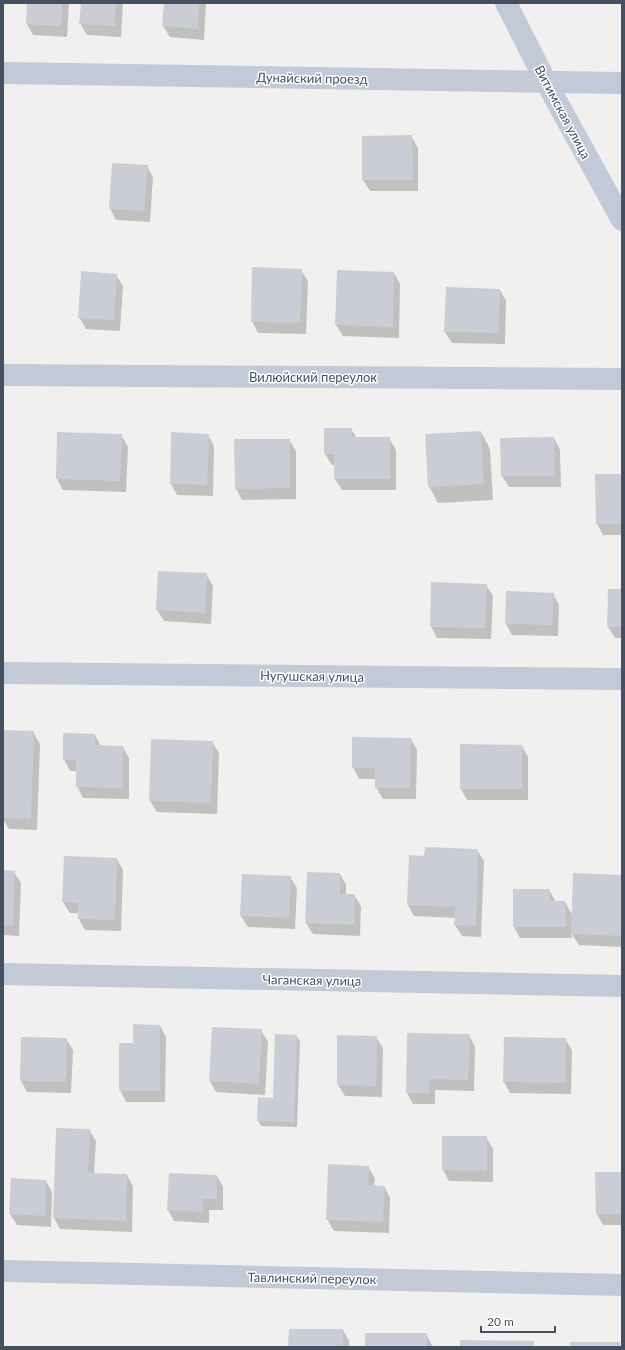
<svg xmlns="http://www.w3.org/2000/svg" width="625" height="1350" font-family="Lato,sans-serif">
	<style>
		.shadow { fill: #0003 }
		.building { fill: #cbcdd6 }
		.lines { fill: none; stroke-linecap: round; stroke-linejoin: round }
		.minor { stroke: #c1cad6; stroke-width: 22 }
		.labels { text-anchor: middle; stroke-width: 3; stroke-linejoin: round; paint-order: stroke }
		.street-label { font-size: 13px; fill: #455060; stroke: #fff }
	</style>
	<rect width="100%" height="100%" fill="#f2f0ef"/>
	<!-- shadow -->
	<g class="shadow">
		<path d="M28 3H69L67 37 33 35 27 24Z"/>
		<path d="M82 3H123L121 37 87 35 80 23Z"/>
		<path d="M165 3H206L204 40 170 37 163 26Z"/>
		<path d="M411 136 418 148V191H370L363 180V137Z"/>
		<path d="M147 166 153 177 150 222 116 220 110 208Z"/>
		<path d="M301 270 308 281 306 334 258 333 252 321Z"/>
		<path d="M394 273 400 284 399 338 343 336 336 325Z"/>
		<path d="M116 275 123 286 120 331 86 329 79 317Z"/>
		<path d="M500 290 506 301 505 344 452 343 445 332Z"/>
		<path d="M325 429H351L357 438H389L396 450V490H342L335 479V465H332L325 454Z"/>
		<path d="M481 432 490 449 493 500 438 503 429 486Z"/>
		<path d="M121 435 128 447 126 492 63 490 57 479Z"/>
		<path d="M208 435 214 446 213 496 177 495 171 484Z"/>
		<path d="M554 438 560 450 561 487H509L502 476 501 439Z"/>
		<path d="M289 440 296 451V499L242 500 236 488Z"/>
		<path d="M596 475H622V535H603L597 524Z"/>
		<path d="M159 572 206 574 213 586 211 624 164 621 157 610Z"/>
		<path d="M486 585 493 596 491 639 437 638 431 626Z"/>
		<path d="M622 590V638H615L608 627Z"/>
		<path d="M553 594 559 605 558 636 512 635 506 624Z"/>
		<path d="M3 731 33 732 40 744 37 830 9 829 3 819Z"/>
		<path d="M95 735 101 746 123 747 129 758V799L83 798 77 786V771H70L64 759Z"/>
		<path d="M411 739 417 750 416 799H383L376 787V779H359L353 767Z"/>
		<path d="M152 740 212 742 219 753 217 814 157 812 150 801Z"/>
		<path d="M522 746 528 757V800H467L461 789Z"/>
		<path d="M477 850 484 861 481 937 462 936 455 925 456 918 414 916 408 905 410 856 425 857Z"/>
		<path d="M117 859 123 870 121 931 85 930 79 919V913H70L63 902Z"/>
		<path d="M3 871 14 872 21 883 19 936 3 935Z"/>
		<path d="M340 874 346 885V895H354L361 906 360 936 313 934 306 923Z"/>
		<path d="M622 876V947L579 945 571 933 572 938H520L514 927 549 890 556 902H565L573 916Z"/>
		<path d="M290 877 297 888 295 929 248 927 241 916Z"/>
		<path d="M160 1026 166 1037 165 1102H126L120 1090Z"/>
		<path d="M261 1030 268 1042 265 1095 216 1092 210 1081Z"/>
		<path d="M469 1035 475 1047 474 1091 435 1090V1104H413L407 1093Z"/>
		<path d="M296 1036 300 1041 297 1127 261 1126 258 1120 274 1099Z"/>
		<path d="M338 1036 376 1037 383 1048 382 1097 345 1096 338 1085Z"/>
		<path d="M66 1039 73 1050 71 1093 27 1092 21 1081Z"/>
		<path d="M565 1039 572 1050 571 1094 510 1093 504 1082Z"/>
		<path d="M57 1129 89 1130 96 1141 94 1174 127 1175 133 1186 132 1232 60 1229 54 1218Z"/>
		<path d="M443 1137H486L493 1149V1182L449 1181 443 1170Z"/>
		<path d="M368 1167 375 1178 374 1186H384L390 1198 389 1233 334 1231 327 1219Z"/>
		<path d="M622 1173V1225H603L597 1214Z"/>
		<path d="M217 1176 223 1187V1210H209V1223L174 1221 168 1210Z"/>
		<path d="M46 1181 52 1192 51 1227 17 1225 10 1214Z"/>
		<path d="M343 1330 349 1341V1347H289Z"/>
		<path d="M426 1334 433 1347H366Z"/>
	</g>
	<!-- building -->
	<g class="building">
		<path d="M27 3H63L61 26 26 24Z"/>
		<path d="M81 3H116L115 26 79 24Z"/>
		<path d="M164 3H199L198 29 162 26Z"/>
		<path d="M412 135 413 180H362V136Z"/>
		<path d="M112 163 148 165 144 211 109 209Z"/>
		<path d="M252 267 302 269 300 323 251 322Z"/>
		<path d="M337 270 394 272 393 327 335 325Z"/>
		<path d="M81 271 117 274 114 320 78 318Z"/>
		<path d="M446 287 500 289 499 333 444 332Z"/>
		<path d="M324 428H352V437H390V479H334V454H324Z"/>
		<path d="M481 431 484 484 428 487 425 434Z"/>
		<path d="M57 432 122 434 120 481 56 479Z"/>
		<path d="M171 432 209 434 207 485 170 484Z"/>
		<path d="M554 437 555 476H501L500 438Z"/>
		<path d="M234 439H290V488L235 489Z"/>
		<path d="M595 474H622V524H596Z"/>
		<path d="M158 571 207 573 205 613 156 610Z"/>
		<path d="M431 582 487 584 485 628 430 627Z"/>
		<path d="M608 589H622V627H607Z"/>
		<path d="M506 591 554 593 552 625 505 624Z"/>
		<path d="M3 730 34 731 31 819 3 818Z"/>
		<path d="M63 733 95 734V745L123 746V788L76 787V760H63Z"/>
		<path d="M352 737 411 738 410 788H375V768H352Z"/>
		<path d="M151 739 213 741 211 803 149 801Z"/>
		<path d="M460 744 522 745V789H460Z"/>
		<path d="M425 847 478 849 476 926 454 925 455 907 407 905 409 855 424 856Z"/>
		<path d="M64 856 117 858 115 920 78 919V903L62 902Z"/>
		<path d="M3 870 15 871 13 925H3Z"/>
		<path d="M307 872 340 873V894H355L354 925 305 923Z"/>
		<path d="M573 873 622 875V936L571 934Z"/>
		<path d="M242 874 291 876 289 918 240 916Z"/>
		<path d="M513 889H550V901H565L566 927H513Z"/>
		<path d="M133 1024 160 1025V1091H119V1043H133Z"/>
		<path d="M212 1027 262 1029 259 1084 209 1081Z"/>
		<path d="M407 1033 470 1034 468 1080 429 1079V1093H406Z"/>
		<path d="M275 1034 297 1035 294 1122 257 1121 258 1097 273 1098Z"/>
		<path d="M337 1035 377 1036 376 1086 337 1085Z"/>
		<path d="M21 1037 67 1038 66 1082 20 1081Z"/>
		<path d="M504 1037 566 1038 565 1083 503 1082Z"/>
		<path d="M56 1128 90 1129 88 1173 127 1174 126 1221 53 1218Z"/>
		<path d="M442 1136H487V1171L442 1170Z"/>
		<path d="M328 1164 369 1166 368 1185 385 1186 383 1222 326 1220Z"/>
		<path d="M595 1172H622V1214H596Z"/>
		<path d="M169 1173 217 1175V1199H203V1212L167 1210Z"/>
		<path d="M11 1178 46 1180 45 1216 9 1214Z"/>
		<path d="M289 1329H343V1347H288Z"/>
		<rect x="365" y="1333" width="62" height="14"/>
		<path d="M460 1340 534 1341V1347H460Z"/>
		<rect x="570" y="1342" width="50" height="5"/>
	</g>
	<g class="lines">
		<!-- minor -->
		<g class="minor">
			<path d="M506 3 546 82 622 220"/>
			<path d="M3 73 622 83"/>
			<path d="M3 375 622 379"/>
			<path d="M3 673 622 679"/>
			<path d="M3 974 622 986"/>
			<path d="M3 1271 622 1285"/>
		</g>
	</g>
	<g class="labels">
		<!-- street labels -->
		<g class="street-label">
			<text transform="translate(312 78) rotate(1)" y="5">Дунайский проезд</text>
			<text transform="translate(563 112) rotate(62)" y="5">Витимская улица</text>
			<text x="313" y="382">Вилюйский переулок</text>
			<text transform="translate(312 676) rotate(1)" y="5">Нугушская улица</text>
			<text transform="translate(312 980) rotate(1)" y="5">Чаганская улица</text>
			<text transform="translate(312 1278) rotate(1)" y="5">Тавлинский переулок</text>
		</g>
	</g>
	<!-- border -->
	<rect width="625" height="1350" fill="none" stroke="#455060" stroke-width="8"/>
	<!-- scale -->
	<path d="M481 1326v6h74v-6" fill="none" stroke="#455060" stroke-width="2"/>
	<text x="487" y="1326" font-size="12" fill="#455060" stroke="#ffffff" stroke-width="3" paint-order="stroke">20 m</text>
</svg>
